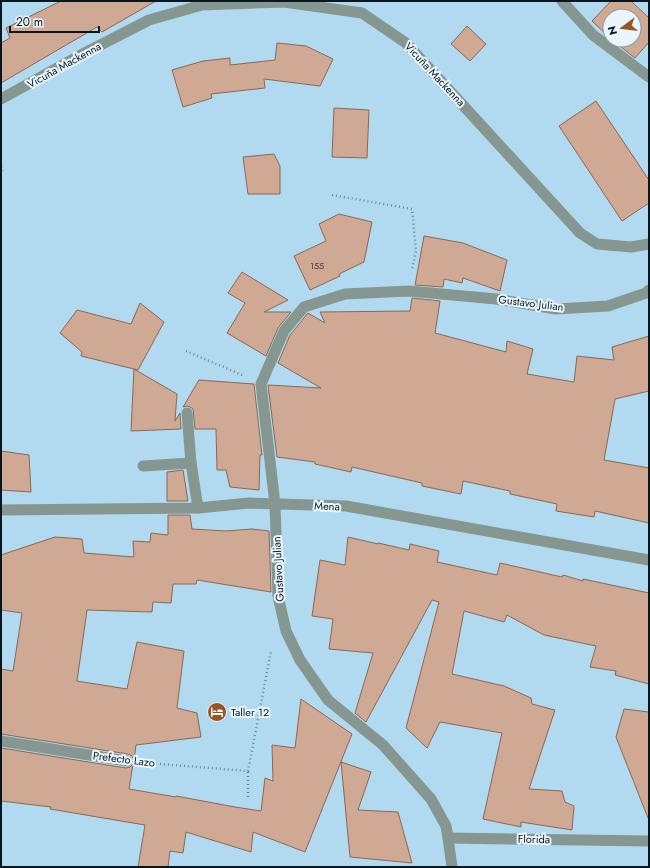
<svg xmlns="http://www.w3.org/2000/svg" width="650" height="868" font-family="Jost,sans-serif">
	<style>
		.building { fill: #cfa994; stroke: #8a6854 }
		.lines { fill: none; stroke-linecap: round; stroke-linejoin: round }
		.path { stroke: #6a8899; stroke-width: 2.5; stroke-dasharray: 1 3; stroke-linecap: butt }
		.service { stroke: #859790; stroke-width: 11 }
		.minor { stroke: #859790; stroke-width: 11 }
		.tertiary { stroke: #859790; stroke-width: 11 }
		.labels { text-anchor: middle; stroke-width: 4; stroke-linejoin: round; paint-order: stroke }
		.number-label { font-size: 9px; fill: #3a3c3c }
		.street-label { font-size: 11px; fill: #08171f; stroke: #eaf6fd }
		.poi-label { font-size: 11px; fill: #08171f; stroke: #eaf6fd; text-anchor: start }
	</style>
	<rect width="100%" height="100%" fill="#b1daf0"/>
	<!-- building -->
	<g class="building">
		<path d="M61 1H156L102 32 97 27 1 83V43L10 38 6 28Z"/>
		<path d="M611 1H631L649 18V42L635 58 612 40H634V16H610V38L592 21Z"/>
		<path d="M467 26 486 44 470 61 451 44Z"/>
		<path d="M277 43 306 46 333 59 320 86 264 79 265 88 211 94 212 98 183 107 172 70 203 61 230 58V65L275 60Z"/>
		<path d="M596 101 649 180V203L622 221 559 126Z"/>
		<path d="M334 108 369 110 367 158 332 157Z"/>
		<path d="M274 154 280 166V194H248L243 157Z"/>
		<path d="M339 214 372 222 364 262 339 274 340 276 310 290 294 256 326 241 319 224Z"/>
		<path d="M424 236 463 243 507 260 500 291 463 278 462 283 444 279 443 287 415 285Z"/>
		<path d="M242 272 288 300 264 312H291L278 328 266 356 227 333 245 303 228 293Z"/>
		<path d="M412 298 440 301 435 333 506 352 507 341 533 349 527 374 574 382 577 356 614 360 612 347 649 336V391L615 399 604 460 649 468V523L595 511 594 517 556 511 557 504 510 494V491L463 481 461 494 422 486V483L352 467 351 472 315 464V462L277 457 268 385 321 388 278 363 290 335 308 313 325 323 320 312 410 311Z"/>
		<path d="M140 303 164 322 138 370 81 356 82 352 60 333 77 310 131 324Z"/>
		<path d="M134 369 177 394 175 421 180 413 181 429 131 431Z"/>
		<path d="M199 380 254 384 262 455H260L259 490 230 487 226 470H217L216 429H195L193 409 190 407 187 406 183 407Z"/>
		<path d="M1 451 29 455 31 492 1 490Z"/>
		<path d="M183 470 188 501H167V472Z"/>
		<path d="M168 515H190L192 529 226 531 252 529 269 531 271 592 197 580 196 584H173L171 603 153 602 152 612 87 610 77 681 127 689 137 642 184 651 177 708 197 713 201 737 136 745 134 760 132 756 128 754 1 734V669L13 671 22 613 1 610V555L55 537 82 539 84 553 134 557 133 541 150 542 151 533 168 535Z"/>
		<path d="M348 537 378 544V543L409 550 410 544 439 551 437 562 497 575 500 563 562 577 563 575 583 581V579L649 593V684L615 675 616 671 590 667 596 646 544 635 507 615 504 622 464 611 452 674 504 686 531 698 532 704 555 710 529 789 562 791 565 802 574 806 572 830 521 822V827L483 819 502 733 440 722 427 748 406 728 439 602 432 600 366 722 355 713 373 653 329 649 333 619 312 616 320 560 345 565Z"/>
		<path d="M301 699 352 734 305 852 253 832 251 852 186 832 183 853 170 851 168 867H138L145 825 50 809 51 807 1 801V748L126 768 130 767 133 764 129 789 176 797V796L235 807 261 811 265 778 273 781 272 745 295 748Z"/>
		<path d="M624 709 649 712V817L648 818 616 737Z"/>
		<path d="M341 762 371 772 358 810 398 812 412 863 350 857Z"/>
	</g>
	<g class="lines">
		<!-- path -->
		<g class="path">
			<path d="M1 167 3 171"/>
			<path d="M332 195 412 209 416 251 412 270"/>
			<path d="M186 351 242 375"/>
			<path d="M148 763 248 771 271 651"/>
			<path d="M248 797V771"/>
		</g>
		<!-- service -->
		<path class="service" d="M187 413 191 463"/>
		<!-- minor -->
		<g class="minor">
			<path d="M1 99 77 57 149 20 202 5 284 2 362 13 406 43 580 233 597 244 631 247 649 244"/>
			<path d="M143 466 191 463 198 508"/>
			<path d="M1 510 198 508 249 503 346 506 649 560"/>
			<path d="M1 741 127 761"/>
			<path d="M448 838 649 841"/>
			<path d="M452 867 448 838 446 826 431 799 383 745 328 700 300 660 286 631 278 596 275 504 261 384 284 331 304 307 345 294 409 291 496 299 556 309 608 306 646 293 649 290"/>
		</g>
		<!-- tertiary -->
		<path class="tertiary" d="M562 1 593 35 649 77"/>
	</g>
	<!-- icons -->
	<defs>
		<g id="hotel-disc" transform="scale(1)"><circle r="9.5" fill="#995528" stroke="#eaf6fd"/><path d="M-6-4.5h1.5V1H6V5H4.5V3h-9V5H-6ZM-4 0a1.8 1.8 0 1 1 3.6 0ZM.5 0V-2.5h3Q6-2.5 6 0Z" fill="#fff"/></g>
	</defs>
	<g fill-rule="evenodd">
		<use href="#hotel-disc" x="217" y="712"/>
	</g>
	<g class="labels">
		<!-- number labels -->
		<g class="number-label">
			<text x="317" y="269">155</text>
		</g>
		<!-- street labels -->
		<g class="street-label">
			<text transform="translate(64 65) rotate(-29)" y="4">Vicuña Mackenna</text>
			<text transform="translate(435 74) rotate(47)" y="4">Vicuña Mackenna</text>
			<text transform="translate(531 303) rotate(7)" y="4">Gustavo Julian</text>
			<text transform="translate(327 506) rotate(2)" y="4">Mena</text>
			<text transform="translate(278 569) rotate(-93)" y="4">Gustavo Julian</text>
			<text transform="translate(124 759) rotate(7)" y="4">Prefecto Lazo</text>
			<text transform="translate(534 839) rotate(1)" y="4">Florida</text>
		</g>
		<!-- poi labels -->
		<g class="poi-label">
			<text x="231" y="716">Taller 12</text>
		</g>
	</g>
	<!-- border -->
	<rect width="650" height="868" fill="none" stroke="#08171f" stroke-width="4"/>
	<!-- north arrow -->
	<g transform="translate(622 28) rotate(255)"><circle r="19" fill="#eaf6fd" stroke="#909da4"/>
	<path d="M0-3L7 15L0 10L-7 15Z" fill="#995528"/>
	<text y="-6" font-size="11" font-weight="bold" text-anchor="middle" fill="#08171f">N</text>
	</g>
	<!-- scale -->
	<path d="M10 26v6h89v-6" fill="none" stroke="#08171f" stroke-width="2"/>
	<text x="16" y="26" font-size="12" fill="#08171f" stroke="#eaf6fd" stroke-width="3" paint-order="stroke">20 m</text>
</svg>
